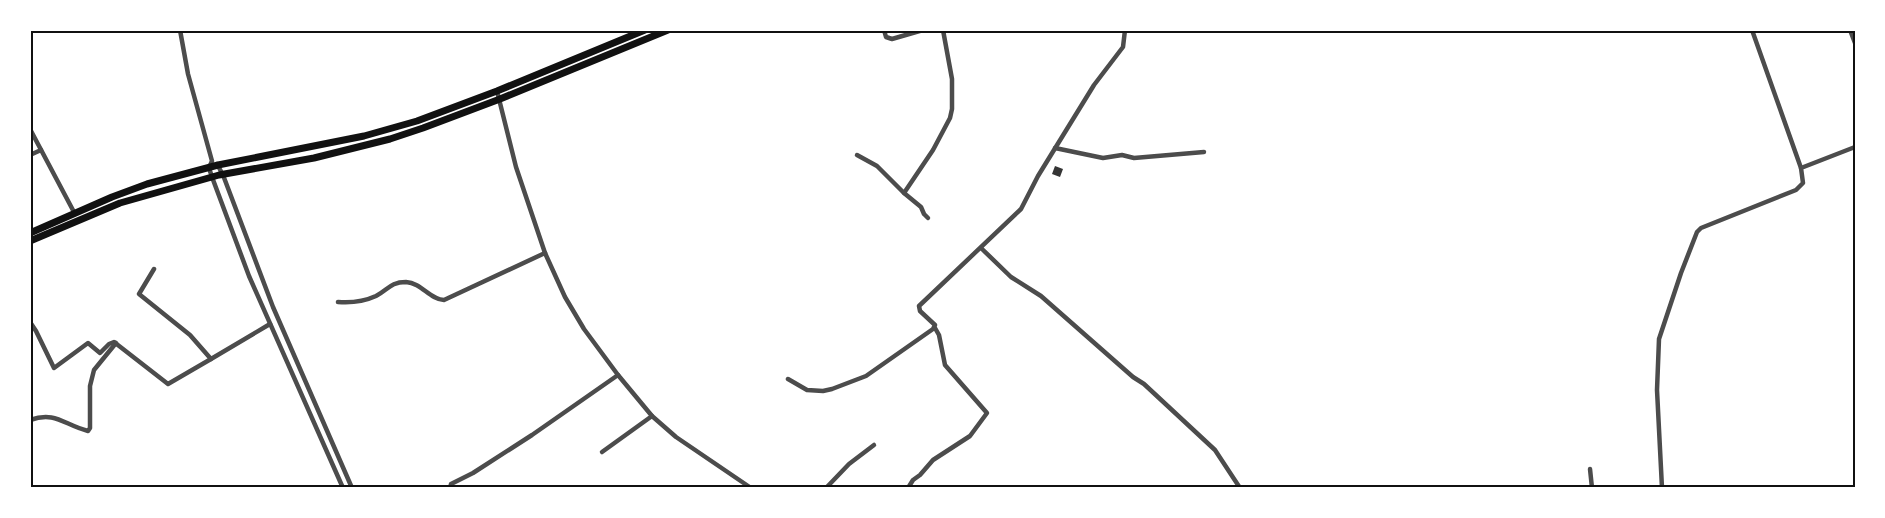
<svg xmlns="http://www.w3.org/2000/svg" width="1885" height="518" font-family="Roboto,sans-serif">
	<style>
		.building { fill: #353535 }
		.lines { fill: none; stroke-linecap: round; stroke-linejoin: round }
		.minor { stroke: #4c4c4c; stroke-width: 4.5 }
		.trunk { stroke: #111; stroke-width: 7 }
		.neatline { fill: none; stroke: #111; stroke-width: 2 }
	</style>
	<rect width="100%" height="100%" fill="#fff"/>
	<!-- building -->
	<path class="building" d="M1055 166 1063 169 1060 177 1052 174Z"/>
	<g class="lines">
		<!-- minor -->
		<g class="minor">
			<path d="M180 30 188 74 212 161 209 168 212 177 249 276 343 488"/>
			<path d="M884 30 886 37 892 39 923 30"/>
			<path d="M1752 30 1801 168"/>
			<path d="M1850 30 1855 43"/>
			<path d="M497 91 516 167 545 253 565 297 584 329 618 375 652 416 676 437 751 488"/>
			<path d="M30 129 75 214"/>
			<path d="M1055 148 1103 158 1122 155 1134 158 1204 152"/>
			<path d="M30 155 41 150"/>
			<path d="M857 155 877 166 904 193"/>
			<path d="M217 164 223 175 273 307 352 488"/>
			<path d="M928 218 924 214 921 207 904 193 933 150 950 118 952 109V79L943 30"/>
			<path d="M981 248 1011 277 1041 296 1133 377 1144 384 1215 450 1240 488"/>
			<path d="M154 269 139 294 190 335 211 359 270 324"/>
			<path d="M338 302C350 303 365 301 376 296 388 290 390 282 406 282 422 283 429 299 444 300L545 253"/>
			<path d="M30 322 36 331 54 368 88 343 100 353 109 344 114 342 168 384 211 359"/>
			<path d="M788 379 807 390 823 391 832 389 866 376 933 329 935 325 920 311 919 306 1021 209 1038 176 1094 85 1123 47 1125 30"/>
			<path d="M30 420C56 411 64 425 88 431L90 428V386L94 370 116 343"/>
			<path d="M602 452 652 416"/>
			<path d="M1590 469 1592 488"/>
			<path d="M450 488 451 484 473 473 532 435 618 375"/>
			<path d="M826 488 849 464 874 445"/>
			<path d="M908 488 913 480 920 475 933 460 970 436 987 413 945 365 939 335 935 328"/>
			<path d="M1662 488 1657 390 1659 339 1681 273 1697 232 1701 228 1796 190 1803 183 1801 168 1855 147"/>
		</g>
		<!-- trunk -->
		<g class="trunk">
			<path d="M30 233 112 197 147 184 218 165 364 136 417 121 497 91 645 30"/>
			<path d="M30 241 120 203 219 175 314 158 390 139 423 128 500 99 668 30"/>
		</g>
	</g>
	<!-- border -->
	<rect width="1885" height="518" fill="none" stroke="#ffffff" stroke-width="63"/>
	<rect x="32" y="32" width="1822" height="454" class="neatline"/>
</svg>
